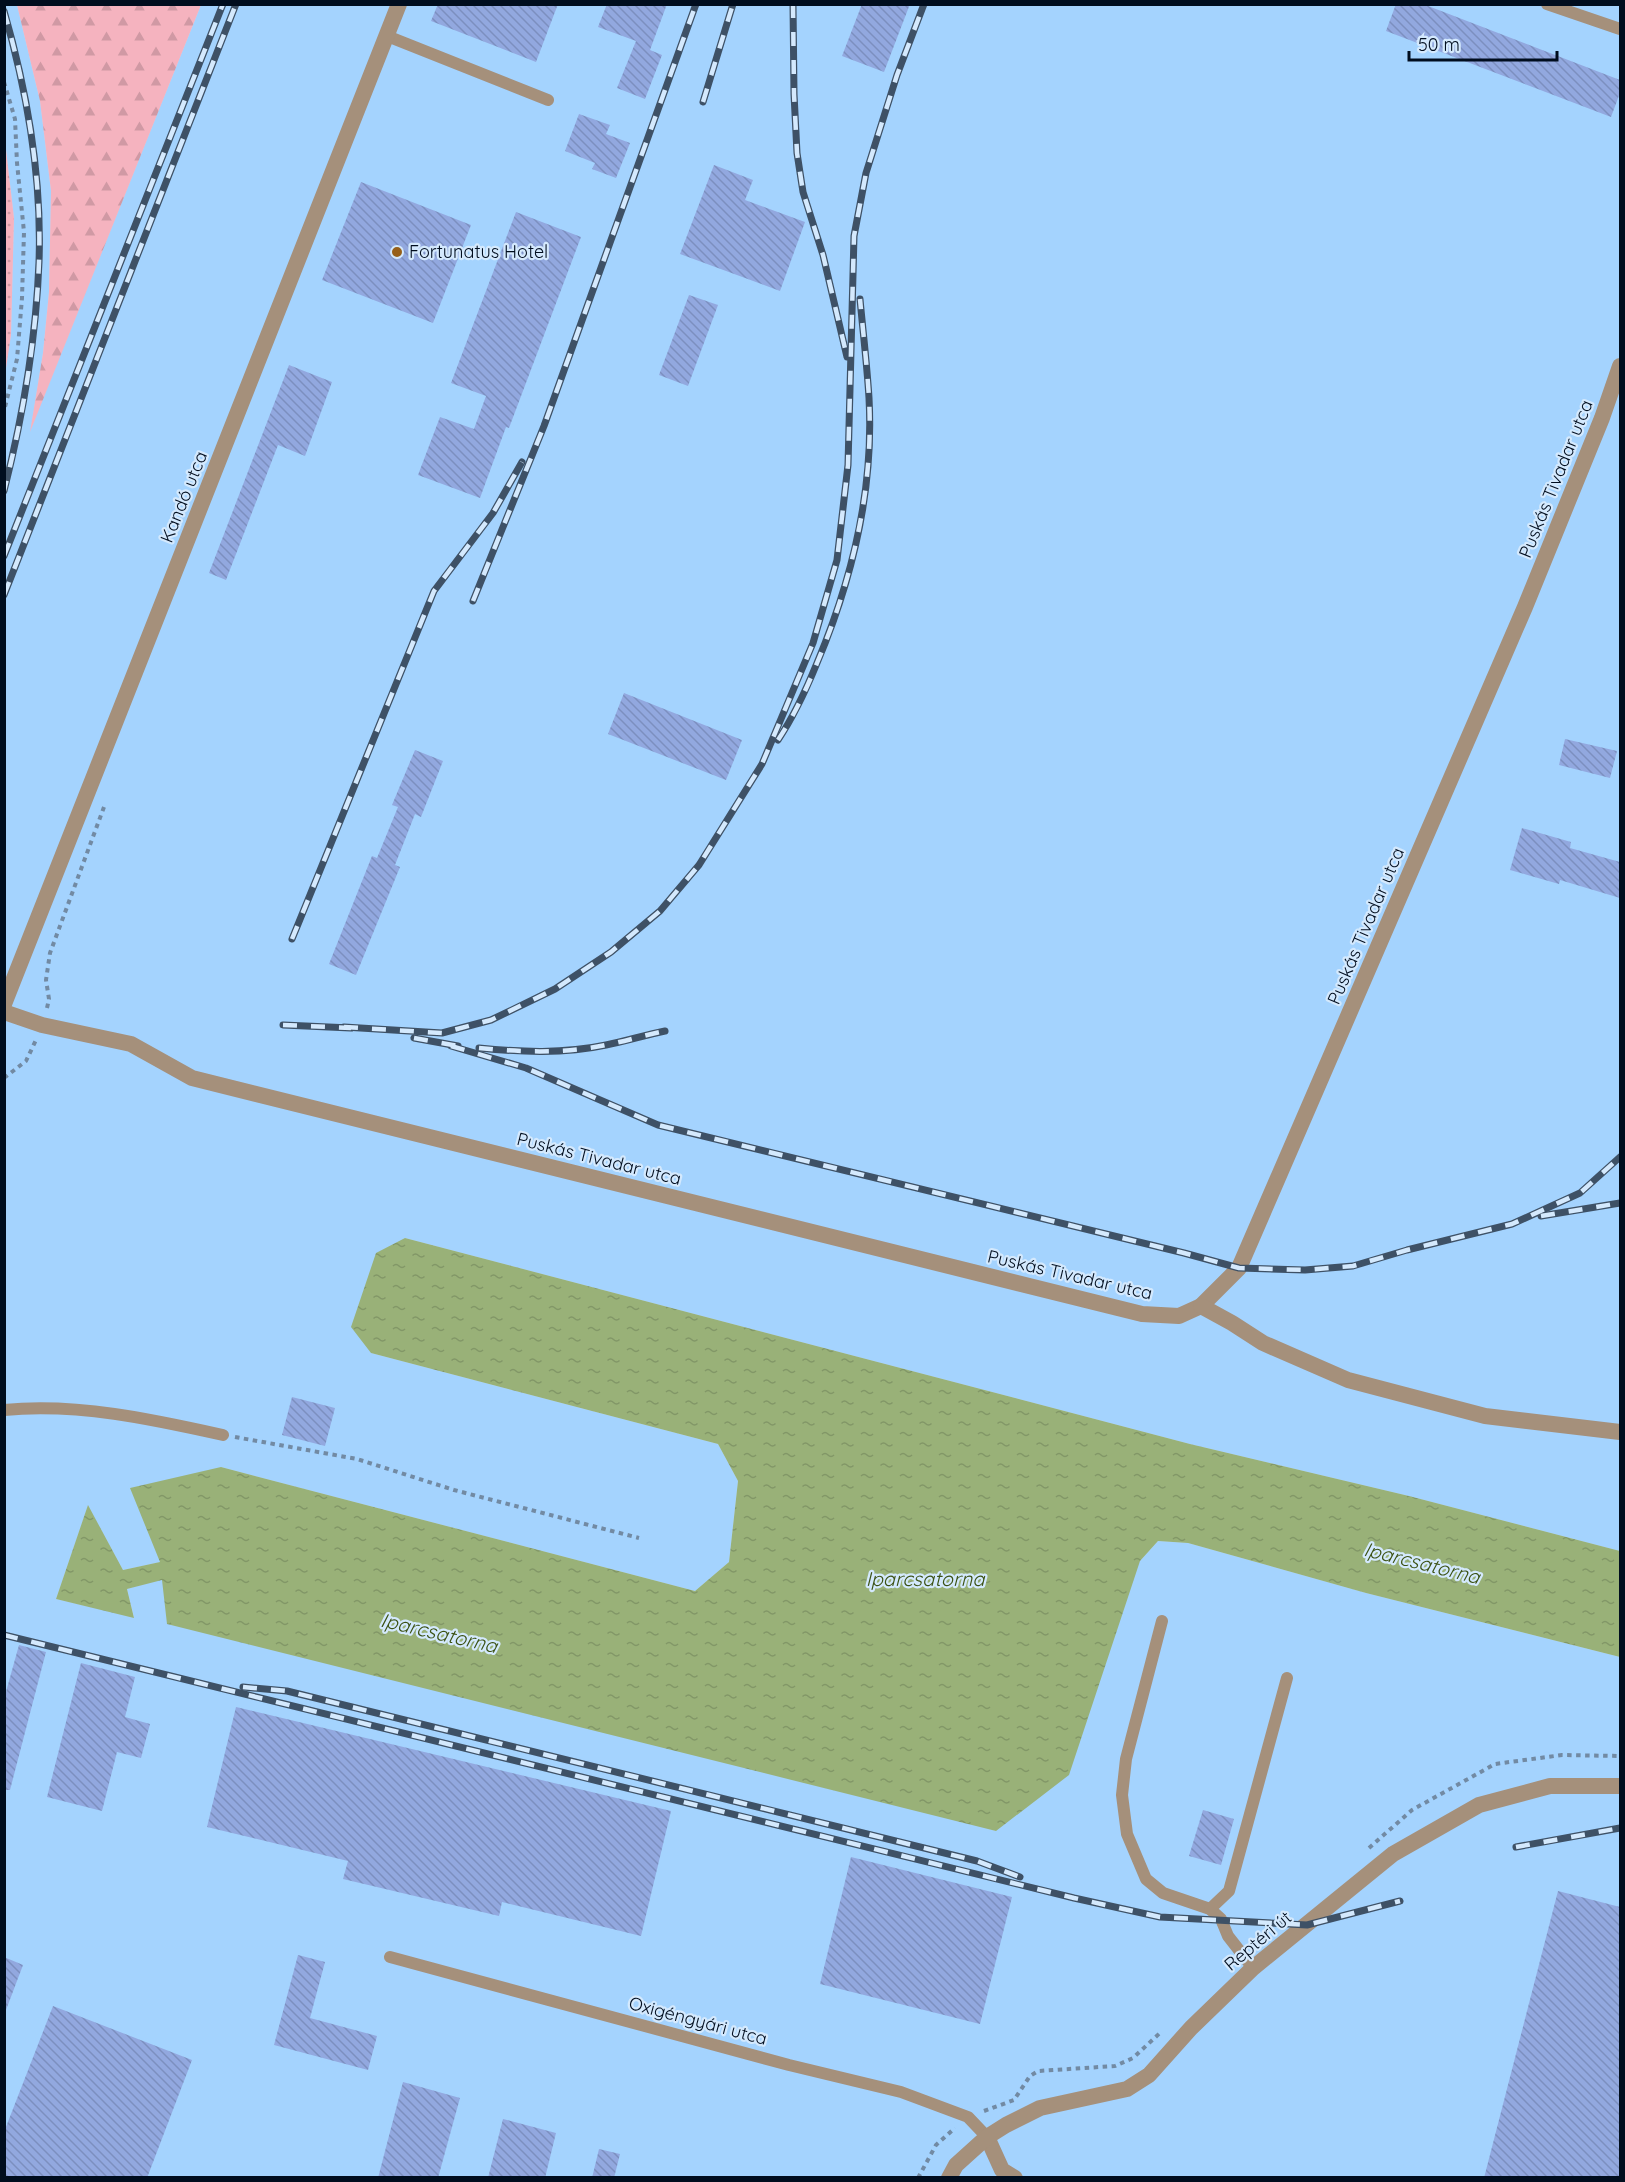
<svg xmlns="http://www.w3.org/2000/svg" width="1625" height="2182" font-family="Quicksand,sans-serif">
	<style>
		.built { fill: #a4d3fe }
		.forest { fill: url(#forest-firs) }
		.park { fill: url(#park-dots) }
		.water { fill: url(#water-ripples) }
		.building { fill: url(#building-back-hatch) }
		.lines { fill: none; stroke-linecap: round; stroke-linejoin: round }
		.path { stroke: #728aa3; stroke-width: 4; stroke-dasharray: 4.5 4.5; stroke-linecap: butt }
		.service { stroke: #a5907b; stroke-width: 12 }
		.minor { stroke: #a5907b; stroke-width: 16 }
		.tertiary { stroke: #a5907b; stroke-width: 16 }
		.rail-casing { stroke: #3e5166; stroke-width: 7 }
		.rail { stroke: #d4e9fd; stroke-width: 4.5; stroke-dasharray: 14; stroke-linecap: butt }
		.poi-dot { fill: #976019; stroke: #d4e9fd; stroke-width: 2 }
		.labels { text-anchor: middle; stroke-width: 4.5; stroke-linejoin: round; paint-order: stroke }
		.poi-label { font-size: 18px; fill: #000d1e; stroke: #d4e9fd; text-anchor: start }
		.street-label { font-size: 18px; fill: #000d1e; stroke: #d4e9fd }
		.water-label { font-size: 20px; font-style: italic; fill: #3b5113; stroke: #d4e9fd }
	</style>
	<defs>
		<pattern id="forest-firs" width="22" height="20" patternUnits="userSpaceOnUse" patternTransform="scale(1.5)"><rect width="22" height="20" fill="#f5b3bf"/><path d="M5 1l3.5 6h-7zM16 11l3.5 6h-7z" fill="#d099a4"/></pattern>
		<pattern id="park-dots" width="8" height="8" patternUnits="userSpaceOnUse" patternTransform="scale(1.5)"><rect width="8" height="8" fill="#f5b3bf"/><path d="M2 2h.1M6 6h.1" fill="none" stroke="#d099a4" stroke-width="1.8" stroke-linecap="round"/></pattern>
		<pattern id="water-ripples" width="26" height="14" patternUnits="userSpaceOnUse" patternTransform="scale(1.5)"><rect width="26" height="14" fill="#99b178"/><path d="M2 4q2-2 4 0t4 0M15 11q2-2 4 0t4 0" fill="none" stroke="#829767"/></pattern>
		<pattern id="building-back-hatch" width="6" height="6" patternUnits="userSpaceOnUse" patternTransform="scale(1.5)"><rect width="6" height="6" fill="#92a8df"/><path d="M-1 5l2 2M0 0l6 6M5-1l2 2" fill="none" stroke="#7c8fbf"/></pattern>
	</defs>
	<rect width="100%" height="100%" fill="#beddfb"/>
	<!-- built -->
	<path class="built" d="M5 5H17L40 101 51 191 49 292 43 353 31 428 201 5H1620V1551L1409 1496 1190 1444 405 1238 371 1353 718 1444 738 1481 729 1562 695 1591 221 1467 153 1541 161 1562 123 1570 88 1506 56 1599 134 1617 127 1589 162 1579 996 1831 1140 1561 1158 1541 1188 1543 1366 1593 1620 1657V2177L5 2178 4 375 11 335 14 218 4 133Z"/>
	<!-- forest -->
	<path class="forest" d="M17 5H201L30 432 43 353 49 292 51 191 40 101Z"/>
	<!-- park -->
	<path class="park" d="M4 133 14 218 11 335 5 375Z"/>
	<!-- water -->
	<path class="water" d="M405 1238 1190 1444 1409 1496 1620 1551V1657L1366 1593 1188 1543 1158 1541 1140 1561 1069 1775 996 1831 167 1624 162 1580 127 1589 134 1618 56 1599 88 1505 123 1570 160 1562 130 1488 221 1467 695 1591 729 1562 738 1481 718 1444 371 1353 351 1327 376 1253Z"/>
	<!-- building -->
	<g class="building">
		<path d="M438 4H558L536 62 431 21Z"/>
		<path d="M607 4H667L650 50 662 55 645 99 617 88 636 41 598 27Z"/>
		<path d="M862 4H910L884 72 842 56Z"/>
		<path d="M1396 4H1423L1620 80V93L1611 117 1386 31Z"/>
		<path d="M579 114 610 125 606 134 630 143 616 178 592 169 595 163 565 151Z"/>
		<path d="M714 165 753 180 745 200 805 222 780 291 680 254Z"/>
		<path d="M361 182 471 225 433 323 322 280Z"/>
		<path d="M516 212 581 237 509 428 506 427 480 498 418 475 440 417 474 429 486 396 451 383Z"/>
		<path d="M689 295 718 305 688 386 659 375Z"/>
		<path d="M289 365 332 382 305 456 278 445 226 580 209 573Z"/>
		<path d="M624 693 742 740 726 780 608 734Z"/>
		<path d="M1565 739 1617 751 1610 778 1559 765Z"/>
		<path d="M415 750 443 761 421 817 415 814 395 865 400 867 356 975 329 964 372 856 377 858 398 807 392 805Z"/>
		<path d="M1522 828 1571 842 1570 848 1620 862V898L1560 880 1559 884 1510 870Z"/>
		<path d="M292 1397 335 1408 325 1446 282 1435Z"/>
		<path d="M19 1645 46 1652 10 1790H4V1699Z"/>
		<path d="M81 1663 135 1677 125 1717 150 1724 141 1758 117 1752 102 1811 47 1797Z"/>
		<path d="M236 1707 671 1811 641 1936 502 1902 499 1916 343 1879 348 1861 207 1827Z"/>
		<path d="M1203 1810 1234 1819 1221 1865 1189 1856Z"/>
		<path d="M851 1857 1012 1897 980 2024 820 1984Z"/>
		<path d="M1558 1891 1620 1907V2178H1484Z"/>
		<path d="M298 1955 325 1962 310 2018 377 2036 368 2070 274 2045Z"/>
		<path d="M4 1957 23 1965 6 2010H4Z"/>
		<path d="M53 2006 192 2060 147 2178H4V2132Z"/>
		<path d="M403 2082 460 2098 438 2178H378Z"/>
		<path d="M503 2119 556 2133 545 2178H488Z"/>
		<path d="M599 2149 620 2154 614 2178H592Z"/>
	</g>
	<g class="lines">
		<!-- path -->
		<g class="path">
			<path d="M4 82 15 119 17 163 24 232 22 298 17 359 4 411"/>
			<path d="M47 1008 49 999 46 980 50 953 104 807"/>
			<path d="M4 1078 26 1061 36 1040"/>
			<path d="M235 1437 357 1459 454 1490 639 1538"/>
			<path d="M1369 1848 1412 1810 1495 1764 1562 1755 1620 1756"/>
			<path d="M984 2111 1014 2100 1030 2076 1038 2071 1115 2066 1133 2058 1161 2032"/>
			<path d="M918 2178 936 2145 955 2128"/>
		</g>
		<!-- service -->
		<g class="service">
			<path d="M1547 4 1620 29"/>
			<path d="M387 36 548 100"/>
			<path d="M4 1410C78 1403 151 1419 223 1435"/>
			<path d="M1162 1621 1126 1759 1122 1795 1127 1834 1146 1879 1163 1893 1210 1909 1221 1919 1228 1936 1253 1968"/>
			<path d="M1210 1909 1229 1891 1287 1678"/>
			<path d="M390 1957 789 2065 901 2092 968 2117 987 2137"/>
		</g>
		<!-- minor -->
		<g class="minor">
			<path d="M4 1012 42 1025 131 1044 192 1078 1142 1314 1179 1316 1201 1306 1239 1268 1525 607 1602 418 1620 366"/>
			<path d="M1201 1306 1232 1323 1263 1343 1348 1380 1485 1416 1620 1432"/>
			<path d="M987 2137 1002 2170 1015 2178"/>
			<path d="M949 2178 956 2165 987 2137 1006 2125 1040 2108 1127 2089 1149 2075 1191 2028 1253 1968 1393 1854 1479 1805 1550 1786H1620"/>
		</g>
		<!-- tertiary -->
		<path class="tertiary" d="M4 1004 399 4"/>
		<!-- rail casing -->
		<g class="rail-casing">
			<g id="rail">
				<path d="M793 4 794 94 797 153 803 192 823 255 847 357"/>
				<path d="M4 11C27 91 42 178 39 262 36 340 23 416 4 491"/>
				<path d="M703 102 733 4"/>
				<path d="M4 556 223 4"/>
				<path d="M4 595 236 4"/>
				<path d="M473 601 544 426 696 4"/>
				<path d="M778 740C794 716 806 690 817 663 852 580 874 489 869 398 867 365 863 332 860 299"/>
				<path d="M292 939 434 591 493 513 522 462"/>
				<path d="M283 1025 351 1028"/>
				<path d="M344 1027 442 1033 491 1020 555 989 611 952 660 911 699 865 762 764 813 643 837 560 848 465 854 236 866 173 897 75 924 4"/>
				<path d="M414 1038 458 1046"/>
				<path d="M451 1046 526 1068 658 1125 1184 1253 1239 1268 1305 1270 1353 1266 1407 1250 1512 1224 1580 1193 1620 1157"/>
				<path d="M479 1048C520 1052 564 1054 606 1045 626 1041 645 1035 665 1031"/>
				<path d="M1541 1216 1620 1203"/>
				<path d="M4 1635 1074 1898 1160 1917 1307 1925 1400 1901"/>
				<path d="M243 1687 287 1691 977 1861 1020 1877"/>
				<path d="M1516 1847 1620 1828"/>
			</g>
		</g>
		<!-- rail -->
		<use href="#rail" class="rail"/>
	</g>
	<!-- markers -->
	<circle class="poi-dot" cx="397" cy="252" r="6"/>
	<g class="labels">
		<!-- poi labels -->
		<g class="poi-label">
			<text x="409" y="258">Fortunatus Hotel</text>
		</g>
		<!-- street labels -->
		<g class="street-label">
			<text transform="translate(1556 479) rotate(-68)" y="6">Puskás Tivadar utca</text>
			<text transform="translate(184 497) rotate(-68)" y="6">Kandó utca</text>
			<text transform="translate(1366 926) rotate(-67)" y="6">Puskás Tivadar utca</text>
			<text transform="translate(599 1159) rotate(14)" y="6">Puskás Tivadar utca</text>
			<text transform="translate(1070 1275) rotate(13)" y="6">Puskás Tivadar utca</text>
			<text transform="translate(1258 1941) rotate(-40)" y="6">Reptéri út</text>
			<text transform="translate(698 2021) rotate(15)" y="6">Oxigéngyári utca</text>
		</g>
		<!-- water labels -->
		<g class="water-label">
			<text transform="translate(1422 1563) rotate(14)" y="7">Iparcsatorna</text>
			<text x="925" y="1586">Iparcsatorna</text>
			<text transform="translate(439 1633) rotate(13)" y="7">Iparcsatorna</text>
		</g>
	</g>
	<!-- border -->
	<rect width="1625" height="2182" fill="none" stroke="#000d1e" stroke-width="12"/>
	<!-- scale -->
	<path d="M1409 51v9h148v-9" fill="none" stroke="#000d1e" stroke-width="3"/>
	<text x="1418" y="51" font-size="18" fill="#000d1e" stroke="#d4e9fd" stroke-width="4.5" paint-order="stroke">50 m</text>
</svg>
